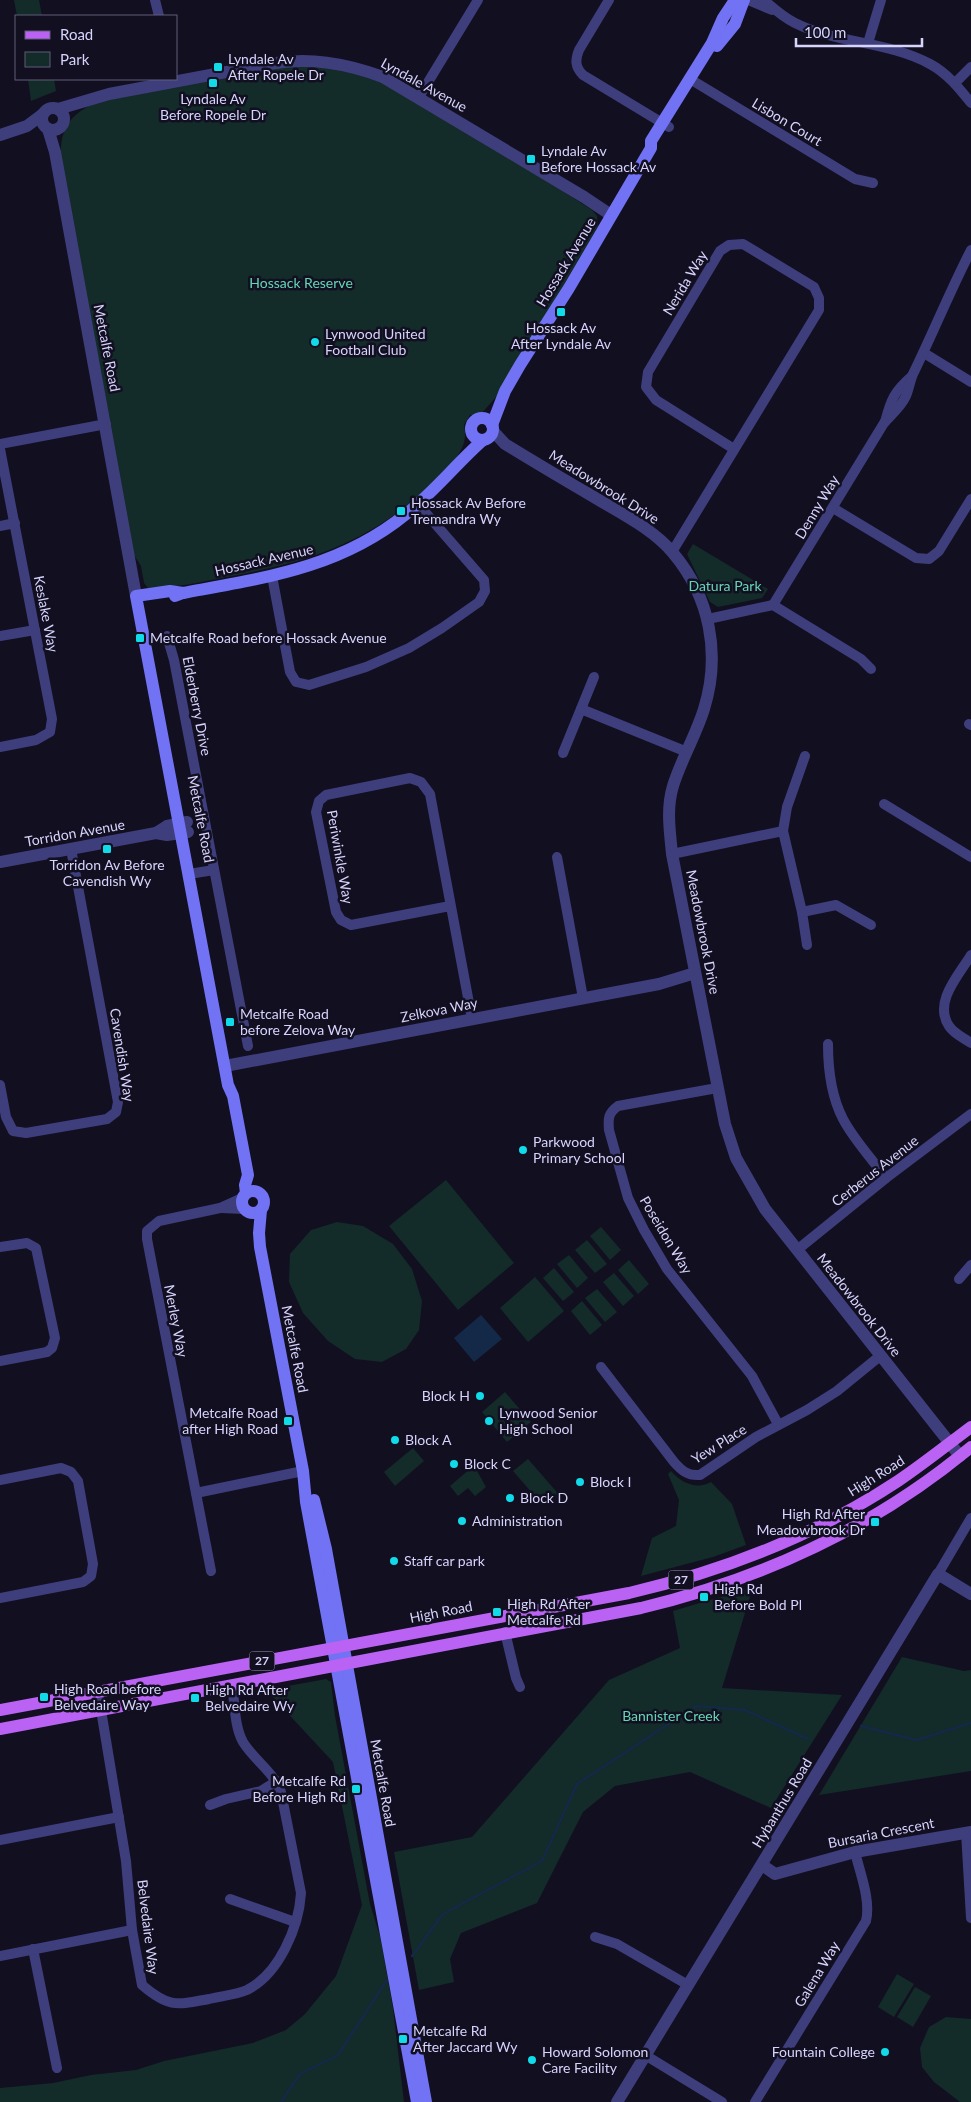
<svg xmlns="http://www.w3.org/2000/svg" width="971" height="2102" font-family="Lato,sans-serif">
	<style>
		.green { fill: #132b29 }
		.water { fill: #132947 }
		.lines { fill: none; stroke-linecap: round; stroke-linejoin: round }
		.stream { stroke: #132947; stroke-width: 2.5 }
		.minor { stroke: #3e3e7d; stroke-width: 10 }
		.tertiary { stroke: #3e3e7d; stroke-width: 12 }
		.secondary { stroke: #7172f4; stroke-width: 12 }
		.primary { stroke: #b962f3; stroke-width: 12 }
		.poi-dot { fill: #11dae9; stroke: #120f21; stroke-width: 2 }
		.labels { text-anchor: middle; stroke-width: 5; stroke-linejoin: round; paint-order: stroke }
		.shield { fill: #120f21; stroke: #9b98ba; stroke-width: 1 }
		.shield-label { font-size: 12px; font-weight: bold; fill: #d6d3fc }
		.poi-label { font-size: 14px; fill: #d6d3fc; stroke: #120f21; text-anchor: start }
		.street-label { font-size: 14px; fill: #d6d3fc; stroke: #120f21 }
		.park-label { font-size: 14px; fill: #64d6b6; stroke: #120f21 }
	</style>
	<rect width="100%" height="100%" fill="#120f21"/>
	<!-- green -->
	<g class="green">
		<path d="M14 0H39L42 16H17Z"/>
		<path d="M289 66 340 68 379 81 541 177 592 210 597 216 598 226 531 341 497 396 481 414 470 415 464 425C470 447 452 464 437 479 372 542 313 561 227 577 201 582 175 588 148 588L144 583 141 566 130 549 61 164C59 130 67 116 98 101Z"/>
		<path d="M28 79H54L56 91 31 101Z"/>
		<path d="M693 544 768 589 762 598 718 607 710 602 687 554Z"/>
		<path d="M446 1180 514 1263 458 1310 389 1226Z"/>
		<path d="M337 1222 363 1226 393 1244 412 1269 422 1301 419 1330 406 1349 382 1362 355 1359 328 1341 303 1313 289 1282 290 1254 311 1230Z"/>
		<path d="M601 1227 621 1250 610 1260 590 1236Z"/>
		<path d="M587 1240 607 1264 595 1273 575 1250Z"/>
		<path d="M569 1255 588 1278 577 1288 557 1264Z"/>
		<path d="M629 1260 649 1284 638 1294 618 1270Z"/>
		<path d="M554 1268 574 1292 563 1301 543 1278Z"/>
		<path d="M614 1273 634 1296 623 1306 603 1282Z"/>
		<path d="M535 1277 564 1311 528 1342 500 1308Z"/>
		<path d="M597 1289 617 1312 605 1322 585 1298Z"/>
		<path d="M582 1301 602 1325 590 1335 571 1311Z"/>
		<path d="M505 1392 531 1422 507 1442 482 1412Z"/>
		<path d="M413 1448 424 1461 395 1486 384 1472Z"/>
		<path d="M528 1459 562 1498 549 1497 540 1502 513 1471Z"/>
		<path d="M477 1463 479 1467 477 1471 486 1487 475 1496 468 1488 458 1496 450 1486Z"/>
		<path d="M671 1471C681 1483 697 1490 711 1482L732 1504 746 1545 713 1557 641 1576 652 1538 676 1526 679 1500 668 1474Z"/>
		<path d="M753 1587 722 1688 842 1695 771 1808 690 1772 615 1786 583 1812 537 1903 461 1933 450 1959 454 1982 419 1990 394 1852 472 1837 609 1680 680 1648 673 1611Z"/>
		<path d="M902 1657 964 1671 971 1670V1771L819 1795Z"/>
		<path d="M326 1679 331 1682 335 1716 370 1904 380 1936 393 2008 404 2102H0V2088L53 2083 91 2075 136 2070 164 2061 253 2043 286 2030 305 2014 336 1976 362 1905 333 1762 266 1690Z"/>
		<path d="M897 1974 914 1984 894 2017 878 2007Z"/>
		<path d="M915 1987 931 1996 913 2027 897 2017Z"/>
		<path d="M946 2017 971 2019V2102H960L934 2082 922 2067 920 2048 929 2027Z"/>
	</g>
	<!-- water -->
	<path class="water" d="M481 1315 502 1339 474 1362 454 1338Z"/>
	<g class="lines">
		<!-- stream -->
		<g class="stream">
			<path d="M861 1726 917 1740 971 1723"/>
			<path d="M412 1956 443 1914 542 1861 577 1784 696 1706 745 1710 808 1739"/>
			<path d="M281 2102 300 2074 338 2055 387 1980"/>
		</g>
		<!-- minor -->
		<g class="minor">
			<path d="M155 0 159 16"/>
			<path d="M609 0 579 50C575 60 575 67 583 75L669 127"/>
			<path d="M748 0 772 10"/>
			<path d="M764 0C774 9 783 17 795 23 837 44 888 41 930 64 947 73 959 88 971 103"/>
			<path d="M868 43 881 0"/>
			<path d="M690 79 855 179 873 183"/>
			<path d="M955 83 971 67"/>
			<path d="M419 97 478 0"/>
			<path d="M924 353 971 382"/>
			<path d="M885 422C891 399 894 392 912 376"/>
			<path d="M0 444 106 424"/>
			<path d="M0 449 52 719 50 732 36 740 0 747"/>
			<path d="M833 508 916 558 929 559 939 551 971 499"/>
			<path d="M0 526 15 523"/>
			<path d="M672 552 819 310V298L814 287 743 244 729 245 720 251 648 372 646 387 656 400 734 449"/>
			<path d="M272 576 290 672 296 682 309 685 366 667 409 648 442 628 479 602 485 591 484 580 418 504"/>
			<path d="M773 605 884 423C892 414 901 407 906 396 909 389 910 381 913 374 933 333 950 291 971 250"/>
			<path d="M708 619 773 605 861 659 871 669"/>
			<path d="M0 636 35 630"/>
			<path d="M167 636 174 660 248 1046"/>
			<path d="M581 709 687 752"/>
			<path d="M969 724 971 725"/>
			<path d="M563 753 594 677"/>
			<path d="M805 756 787 807 783 831 802 912 807 945"/>
			<path d="M884 804 971 857"/>
			<path d="M672 854 783 831"/>
			<path d="M557 857 583 998"/>
			<path d="M189 874 214 870"/>
			<path d="M450 906 351 925 341 920 336 912 316 812 319 801 326 795 410 778 421 782 430 794 472 1019"/>
			<path d="M802 912 836 905 871 925"/>
			<path d="M971 955C959 975 933 1002 949 1026 954 1034 964 1038 971 1043"/>
			<path d="M828 1044C828 1069 831 1096 843 1119 854 1140 872 1159 886 1178"/>
			<path d="M0 1085 6 1117 13 1131 26 1133 107 1119 116 1112 118 1102 71 849"/>
			<path d="M717 1088 618 1106C608 1113 608 1119 609 1130L628 1198 644 1230 667 1269 752 1376 778 1424"/>
			<path d="M221 1208 244 1209"/>
			<path d="M0 1247 27 1243 36 1248 55 1338 52 1348 47 1352 0 1361"/>
			<path d="M797 1250 886 1178 971 1114"/>
			<path d="M959 1279 971 1265"/>
			<path d="M601 1367 674 1462C682 1471 688 1476 700 1475L756 1437 807 1410 837 1391 880 1356"/>
			<path d="M0 1480 61 1468 71 1472 78 1481 93 1564 91 1576 83 1582 0 1598"/>
			<path d="M196 1493 303 1471"/>
			<path d="M211 1571 147 1239V1231L159 1221 220 1208 242 1198"/>
			<path d="M938 1574 971 1518"/>
			<path d="M505 1632 516 1678 520 1687"/>
			<path d="M98 1692 126 1861 132 1930 142 1985C169 2008 176 2005 209 1999 221 1996 235 1995 247 1990 279 1974 299 1927 301 1893L281 1792C273 1771 254 1760 243 1742 234 1726 235 1702 232 1685"/>
			<path d="M210 1805 226 1799 261 1791 277 1781"/>
			<path d="M966 1832 971 1918"/>
			<path d="M0 1840 119 1817"/>
			<path d="M230 1899 295 1922"/>
			<path d="M595 1937 617 1944 688 1985"/>
			<path d="M33 1949 57 2068"/>
			<path d="M0 1956 132 1930"/>
			<path d="M645 2055 722 2102"/>
			<path d="M755 2102 866 1921C871 1900 860 1873 855 1852"/>
		</g>
		<!-- tertiary -->
		<g class="tertiary">
			<circle cx="53" cy="119" r="11"/>
			<path d="M58 109 109 94 269 64C309 57 345 63 383 77L584 197 611 215"/>
			<path d="M48 129 55 152 136 596"/>
			<path d="M0 135 27 126 43 114"/>
			<path d="M493 431 505 444C536 463 568 482 599 500 624 515 654 530 673 553 710 597 721 654 704 709 696 735 681 760 673 786 666 809 670 832 672 854L725 1124 736 1158 765 1209 960 1456"/>
			<path d="M156 833 167 826 187 822"/>
			<path d="M0 862 156 833 167 835 188 832"/>
			<path d="M225 1066 659 984 695 973"/>
			<path d="M762 1865 775 1874 855 1852 971 1832"/>
			<path d="M617 2102 938 1574 971 1594"/>
		</g>
		<!-- secondary -->
		<g class="secondary">
			<path d="M717 46 735 24 744 0"/>
			<circle cx="482" cy="429" r="11"/>
			<path d="M492 425 505 391 520 365 569 288 651 148V141L712 43 723 18 735 0"/>
			<path d="M183 593 170 591 136 596 228 1085 233 1096 248 1175 245 1185 246 1193"/>
			<path d="M175 596 183 593C264 578 340 568 406 514 434 492 456 464 483 440"/>
			<circle cx="253" cy="1202" r="11"/>
			<path d="M261 1210 259 1233 260 1247 303 1471 306 1502 417 2102"/>
			<path d="M314 1500 326 1549 426 2102"/>
		</g>
		<!-- primary -->
		<g class="primary">
			<path d="M0 1710 629 1593C724 1571 816 1535 898 1481 923 1464 947 1445 971 1427"/>
			<path d="M0 1729 641 1608C762 1579 875 1527 971 1447"/>
		</g>
	</g>
	<!-- markers -->
	<g class="poi-dot">
		<rect x="213" y="62" width="10" height="10" rx="2.5"/>
		<rect x="208" y="78" width="10" height="10" rx="2.5"/>
		<rect x="526" y="154" width="10" height="10" rx="2.5"/>
		<rect x="556" y="307" width="10" height="10" rx="2.5"/>
		<circle cx="315" cy="342" r="5"/>
		<rect x="396" y="506" width="10" height="10" rx="2.5"/>
		<rect x="135" y="633" width="10" height="10" rx="2.5"/>
		<rect x="102" y="844" width="10" height="10" rx="2.5"/>
		<rect x="225" y="1017" width="10" height="10" rx="2.5"/>
		<circle cx="523" cy="1150" r="5"/>
		<circle cx="480" cy="1396" r="5"/>
		<rect x="283" y="1416" width="10" height="10" rx="2.5"/>
		<circle cx="489" cy="1421" r="5"/>
		<circle cx="395" cy="1440" r="5"/>
		<circle cx="454" cy="1464" r="5"/>
		<circle cx="580" cy="1482" r="5"/>
		<circle cx="510" cy="1498" r="5"/>
		<circle cx="462" cy="1521" r="5"/>
		<rect x="870" y="1517" width="10" height="10" rx="2.5"/>
		<circle cx="394" cy="1561" r="5"/>
		<rect x="699" y="1592" width="10" height="10" rx="2.5"/>
		<rect x="492" y="1607" width="10" height="10" rx="2.5"/>
		<rect x="39" y="1692" width="10" height="10" rx="2.5"/>
		<rect x="190" y="1693" width="10" height="10" rx="2.5"/>
		<rect x="351" y="1784" width="10" height="10" rx="2.5"/>
		<rect x="398" y="2034" width="10" height="10" rx="2.5"/>
		<circle cx="885" cy="2052" r="5"/>
		<circle cx="532" cy="2060" r="5"/>
	</g>
	<g class="labels">
		<!-- shield labels -->
		<g class="shield">
			<rect x="668.5" y="1570.5" width="25" height="19" rx="4"/>
			<rect x="249.5" y="1651.5" width="25" height="19" rx="4"/>
		</g>
		<g class="shield-label">
			<text x="681" y="1584">27</text>
			<text x="262" y="1665">27</text>
		</g>
		<!-- poi labels -->
		<g class="poi-label">
			<text x="228" y="64">Lyndale Av<tspan x="228" dy="16">After Ropele Dr</tspan></text>
			<text x="213" y="104" text-anchor="middle">Lyndale Av<tspan x="213" dy="16">Before Ropele Dr</tspan></text>
			<text x="541" y="156">Lyndale Av<tspan x="541" dy="16">Before Hossack Av</tspan></text>
			<text x="561" y="333" text-anchor="middle">Hossack Av<tspan x="561" dy="16">After Lyndale Av</tspan></text>
			<text x="325" y="339">Lynwood United<tspan x="325" dy="16">Football Club</tspan></text>
			<text x="411" y="508">Hossack Av Before<tspan x="411" dy="16">Tremandra Wy</tspan></text>
			<text x="150" y="643">Metcalfe Road before Hossack Avenue</text>
			<text x="107" y="870" text-anchor="middle">Torridon Av Before<tspan x="107" dy="16">Cavendish Wy</tspan></text>
			<text x="240" y="1019">Metcalfe Road<tspan x="240" dy="16">before Zelova Way</tspan></text>
			<text x="533" y="1147">Parkwood<tspan x="533" dy="16">Primary School</tspan></text>
			<text x="470" y="1401" text-anchor="end">Block H</text>
			<text x="278" y="1418" text-anchor="end">Metcalfe Road<tspan x="278" dy="16">after High Road</tspan></text>
			<text x="499" y="1418">Lynwood Senior<tspan x="499" dy="16">High School</tspan></text>
			<text x="405" y="1445">Block A</text>
			<text x="464" y="1469">Block C</text>
			<text x="590" y="1487">Block I</text>
			<text x="520" y="1503">Block D</text>
			<text x="865" y="1519" text-anchor="end">High Rd After<tspan x="865" dy="16">Meadowbrook Dr</tspan></text>
			<text x="472" y="1526">Administration</text>
			<text x="404" y="1566">Staff car park</text>
			<text x="714" y="1594">High Rd<tspan x="714" dy="16">Before Bold Pl</tspan></text>
			<text x="507" y="1609">High Rd After<tspan x="507" dy="16">Metcalfe Rd</tspan></text>
			<text x="54" y="1694">High Road before<tspan x="54" dy="16">Belvedaire Way</tspan></text>
			<text x="205" y="1695">High Rd After<tspan x="205" dy="16">Belvedaire Wy</tspan></text>
			<text x="346" y="1786" text-anchor="end">Metcalfe Rd<tspan x="346" dy="16">Before High Rd</tspan></text>
			<text x="413" y="2036">Metcalfe Rd<tspan x="413" dy="16">After Jaccard Wy</tspan></text>
			<text x="542" y="2057">Howard Solomon<tspan x="542" dy="16">Care Facility</tspan></text>
			<text x="875" y="2057" text-anchor="end">Fountain College</text>
		</g>
		<!-- street labels -->
		<g class="street-label">
			<text transform="translate(424 85) rotate(29)" y="5">Lyndale Avenue</text>
			<text transform="translate(787 122) rotate(31)" y="5">Lisbon Court</text>
			<text transform="translate(566 262) rotate(-59)" y="5">Hossack Avenue</text>
			<text transform="translate(685 283) rotate(-59)" y="5">Nerida Way</text>
			<text transform="translate(107 348) rotate(79)" y="5">Metcalfe Road</text>
			<text transform="translate(604 487) rotate(32)" y="5">Meadowbrook Drive</text>
			<text transform="translate(817 507) rotate(-59)" y="5">Denny Way</text>
			<text transform="translate(264 560) rotate(-13)" y="5">Hossack Avenue</text>
			<text transform="translate(46 614) rotate(79)" y="5">Keslake Way</text>
			<text transform="translate(197 706) rotate(79)" y="5">Elderberry Drive</text>
			<text transform="translate(201 819) rotate(79)" y="5">Metcalfe Road</text>
			<text transform="translate(75 833) rotate(-10)" y="5">Torridon Avenue</text>
			<text transform="translate(340 857) rotate(80)" y="5">Periwinkle Way</text>
			<text transform="translate(703 932) rotate(79)" y="5">Meadowbrook Drive</text>
			<text transform="translate(439 1010) rotate(-11)" y="5">Zelkova Way</text>
			<text transform="translate(122 1055) rotate(81)" y="5">Cavendish Way</text>
			<text transform="translate(875 1171) rotate(-38)" y="5">Cerberus Avenue</text>
			<text transform="translate(666 1235) rotate(59)" y="5">Poseidon Way</text>
			<text transform="translate(859 1305) rotate(52)" y="5">Meadowbrook Drive</text>
			<text transform="translate(176 1321) rotate(79)" y="5">Merley Way</text>
			<text transform="translate(295 1349) rotate(79)" y="5">Metcalfe Road</text>
			<text transform="translate(719 1444) rotate(-32)" y="5">Yew Place</text>
			<text transform="translate(876 1476) rotate(-32)" y="5">High Road</text>
			<text transform="translate(441 1612) rotate(-11)" y="5">High Road</text>
			<text transform="translate(383 1783) rotate(80)" y="5">Metcalfe Road</text>
			<text transform="translate(782 1803) rotate(-59)" y="5">Hybanthus Road</text>
			<text transform="translate(881 1833) rotate(-11)" y="5">Bursaria Crescent</text>
			<text transform="translate(148 1927) rotate(83)" y="5">Belvedaire Way</text>
			<text transform="translate(817 1974) rotate(-59)" y="5">Galena Way</text>
		</g>
		<!-- park labels -->
		<g class="park-label">
			<text x="301" y="288">Hossack Reserve</text>
			<text x="725" y="591">Datura Park</text>
			<text x="671" y="1721">Bannister Creek</text>
		</g>
	</g>
	<!-- legend -->
	<rect x="15" y="15" width="162" height="65" fill="#120f21" stroke="#605d79"/>
	<rect x="25" y="31" width="25" height="8" fill="#b962f3" stroke="#605d79"/>
	<text x="60" y="40" font-size="15" fill="#d6d3fc">Road</text>
	<rect x="25" y="52" width="25" height="15" fill="#132b29" stroke="#605d79"/>
	<text x="60" y="65" font-size="15" fill="#d6d3fc">Park</text>
	<!-- scale -->
	<path d="M796 38v8h126v-8" fill="none" stroke="#d6d3fc" stroke-width="2.5"/>
	<text x="804" y="38" font-size="15" fill="#d6d3fc" stroke="#120f21" stroke-width="4" paint-order="stroke">100 m</text>
</svg>
